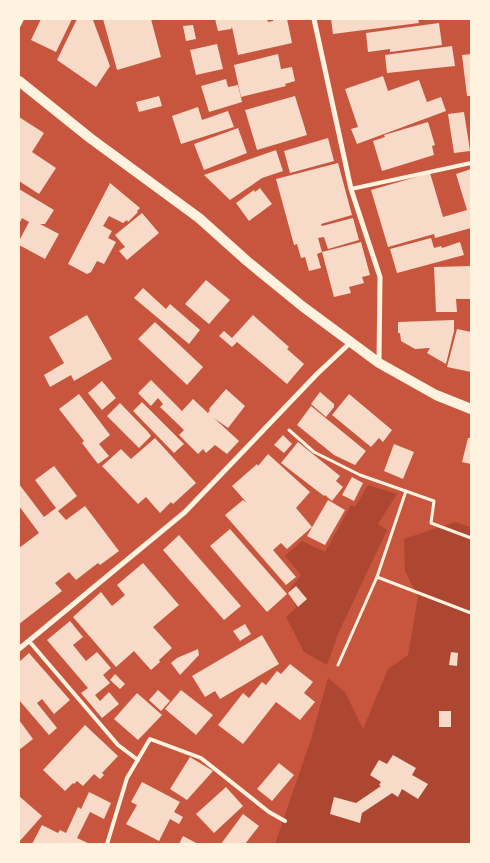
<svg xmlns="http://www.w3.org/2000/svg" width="490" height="863" font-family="'Public Sans',sans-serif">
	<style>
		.green { fill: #ae4732 }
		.building { fill: #f7dbc8 }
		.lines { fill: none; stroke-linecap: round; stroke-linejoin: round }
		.path { stroke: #fff3e0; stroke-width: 3 }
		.service { stroke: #fff3e0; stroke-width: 4 }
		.minor { stroke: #fff3e0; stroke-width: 5 }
		.secondary { stroke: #fff3e0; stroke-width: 10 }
	</style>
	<rect width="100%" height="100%" fill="#c8553d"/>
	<!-- green -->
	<g class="green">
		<path d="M368 485 397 494 378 524 387 530 338 634 327 665 304 652 286 617 296 608 290 589 301 575 285 556 302 541 325 552 351 505 355 507Z"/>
		<path d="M455 522 471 527V844H275L311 739 328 678 345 692 363 729 388 669 408 655 418 597 405 571 404 539Z"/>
	</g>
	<!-- building -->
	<g class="building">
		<path d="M41 19H72L56 52 31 40Z"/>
		<path d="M77 19 93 20 110 66 96 87 57 60Z"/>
		<path d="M103 19H151L161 57 117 70Z"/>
		<path d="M215 19H267L268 22 273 21V19H287L292 43 238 55 232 27 231 29 218 31Z"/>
		<path d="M331 19H418L419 23 333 34Z"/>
		<path d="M439 23 442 45 390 52V49L368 52 366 33Z"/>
		<path d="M193 25 196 39 186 41 183 26Z"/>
		<path d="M217 44 223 69 196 75 190 50Z"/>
		<path d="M452 46 455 66 387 73 385 55Z"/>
		<path d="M278 54 281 69 292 67 295 81 285 84 286 86 241 97 234 65Z"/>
		<path d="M471 54V96H467L462 55Z"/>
		<path d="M383 76 388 91 419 80 427 102 441 97 446 111 357 144 351 129 358 127 345 89Z"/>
		<path d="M226 79 228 87 238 85 242 102 209 112 201 86Z"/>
		<path d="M159 96 162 106 139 112 136 102Z"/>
		<path d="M295 96 307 135 257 150 245 110Z"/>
		<path d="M198 107 202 120 228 111 234 127 181 144 172 116Z"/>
		<path d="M464 112 470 151 454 153 448 114Z"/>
		<path d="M19 117 44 133 32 152 56 168 39 194 19 181Z"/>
		<path d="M428 122 435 145 432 146 434 155 382 171 373 141 385 137 384 135Z"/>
		<path d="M238 128 247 153 204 170 194 144Z"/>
		<path d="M328 138 334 161 290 173 284 151Z"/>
		<path d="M276 150 283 171 262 178 230 200 204 175Z"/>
		<path d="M338 163 352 215 321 224 322 226 353 218 359 240 328 249 324 237 318 238 322 252 317 254 321 268 309 271 305 257 301 258 297 244 294 245 276 179Z"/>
		<path d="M471 169V228L435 238 434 234 388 247 371 190 430 173 443 217 467 210 456 174Z"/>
		<path d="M110 183 140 208 137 211 138 212 128 222 127 220 123 223 109 216 103 226 112 231 108 238 116 242 104 264 97 261 91 272 87 274 68 264Z"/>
		<path d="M260 188 272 204 249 221 236 203 254 190 255 192Z"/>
		<path d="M19 189 54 210 45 224H40L59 234 45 259 19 245V241L29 222 22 218 19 224Z"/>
		<path d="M142 213 159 233 127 260 119 251 125 247 115 235Z"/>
		<path d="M431 238 434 248 441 246 442 248 460 242 464 255 397 273 390 249Z"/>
		<path d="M361 242 370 275 362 277 364 283 349 287 351 293 334 297 322 252Z"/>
		<path d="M471 266V299H456L457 312H436L434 267Z"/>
		<path d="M206 280 230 300 209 324 185 304Z"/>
		<path d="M143 288 166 309 170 304 200 330 189 344 134 298Z"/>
		<path d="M87 315 112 359 74 381 71 375 50 387 44 375 64 363 49 337Z"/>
		<path d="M253 315 289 347 287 349 304 364 287 384 237 342 232 347 219 336 224 331 232 338Z"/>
		<path d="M454 320V331L446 364 427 353 430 348 415 349 401 341 400 333H398V322Z"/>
		<path d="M155 322 203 367 187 385 138 339Z"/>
		<path d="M457 329 471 332V372L447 367Z"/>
		<path d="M151 380 182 411 193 399 208 413 210 410 209 409 226 389 245 406 228 428 214 418 239 441 227 454 215 445 206 453 203 449 198 454 179 435 184 430 160 407 163 404 158 398 151 406 138 393Z"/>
		<path d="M102 381 116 398 102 410 88 393Z"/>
		<path d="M320 392 334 404V407L326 417 311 404Z"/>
		<path d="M79 394 110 435 99 444 109 456 98 464 82 443 84 441 59 409Z"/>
		<path d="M349 394 392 430 383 442 379 438 371 447 332 415Z"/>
		<path d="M142 402 184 444 174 453 133 411Z"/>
		<path d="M120 403 148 432 151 436 139 448 107 416Z"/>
		<path d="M311 406 366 451 355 465 334 455 297 425Z"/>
		<path d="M283 435 292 444 284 453 274 445Z"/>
		<path d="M155 438 196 483 173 504 171 502 160 513 146 497 138 504 102 466 121 449 131 459Z"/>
		<path d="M468 438H471V464L462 462Z"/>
		<path d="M298 442 340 476 336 481 343 487 332 501 325 495 324 496 281 463Z"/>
		<path d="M394 444 414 452 403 479 384 471Z"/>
		<path d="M268 454 310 492 296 508 312 527 287 549 281 543 273 550 296 577 286 585 225 515 243 500 247 503 232 486 257 464 258 466Z"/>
		<path d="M54 466 77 496 58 511 66 520 85 506 119 551 100 565 98 563 76 580 69 572 55 583 62 591 19 624V548L39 533 19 506V484L44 517 56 508 35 480Z"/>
		<path d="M352 477 363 483 354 501 342 495Z"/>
		<path d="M328 500 345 510 325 545 307 536Z"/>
		<path d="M230 529 287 594 267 612 210 546Z"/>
		<path d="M179 535 241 606 224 620 163 550Z"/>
		<path d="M143 563 179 605 153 627 172 648 159 660 160 662 151 670 134 651 116 667 73 617 101 592 112 606 125 595 117 585Z"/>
		<path d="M296 586 307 599 298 607 288 593Z"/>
		<path d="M70 621 83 637 73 645 86 661 97 652 111 668 103 675 110 683 95 695 100 701 109 692 119 704 102 718 81 693 88 688 47 640Z"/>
		<path d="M245 624 251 634 240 641 233 631Z"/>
		<path d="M262 635 279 664 220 699 215 691 205 697 192 676Z"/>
		<path d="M198 649 199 655 180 675 171 663 177 658Z"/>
		<path d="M451 652 458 653 457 666 449 665Z"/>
		<path d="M29 653 70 700 54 714 42 699 37 703 57 728 49 735 19 700V662Z"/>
		<path d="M290 664 313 682 304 693 315 702 300 720 276 702 243 744 218 725 243 693 249 698 262 682 266 685 277 671 281 674Z"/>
		<path d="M115 674 125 684 120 689 110 680Z"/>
		<path d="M158 690 170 701 161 711 149 700Z"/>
		<path d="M181 690 213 715 196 735 165 709Z"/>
		<path d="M137 693 162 715 138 740 114 719Z"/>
		<rect x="439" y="711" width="12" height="16"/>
		<path d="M19 720 33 739 19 750Z"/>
		<path d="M85 725 118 756 102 773 104 775 100 779 94 774 83 786 77 781 74 784 73 783 65 791 43 770Z"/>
		<path d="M393 755 416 768 412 775 428 784 418 799 402 789 398 797 392 793 362 813 360 823 330 814 334 797 356 803 381 786 379 785 381 782 370 775 379 760 387 764Z"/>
		<path d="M190 757 213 771 187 800 170 789Z"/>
		<path d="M279 763 294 775 272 801 257 789Z"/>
		<path d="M142 782 180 802 174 812 183 817 179 824 170 819 159 841 126 824 137 805 131 802Z"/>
		<path d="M226 787 243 806 214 833 196 814Z"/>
		<path d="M89 792 111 803 104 819 90 812 77 838 90 844H32L42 825 58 833 60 830 66 833 78 807 81 809Z"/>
		<path d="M19 796 42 816 19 842Z"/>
		<path d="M243 814 259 826 245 844H221Z"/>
		<path d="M183 836 198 844H179Z"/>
	</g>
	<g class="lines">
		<!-- path -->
		<g class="path">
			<path d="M289 430 314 452 360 475 434 501 431 523 471 538"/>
			<path d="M377 577 471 613"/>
			<path d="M338 665 377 577 406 491"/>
		</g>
		<!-- service -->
		<g class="service">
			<path d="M19 25 22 19"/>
			<path d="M351 189 471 163"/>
			<path d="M29 641 118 745 138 760"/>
			<path d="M107 844 127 778 150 739 201 758 269 812 285 821"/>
		</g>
		<!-- minor -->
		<g class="minor">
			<path d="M314 19 351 189 380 277 379 362"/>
			<path d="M19 649 185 512 317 374 351 342"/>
		</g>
		<!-- secondary -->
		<path class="secondary" d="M19 81 90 138 199 218 247 261 302 306 379 363 436 395 471 409"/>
	</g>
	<!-- border -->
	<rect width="490" height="863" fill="none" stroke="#fff3e0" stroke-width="40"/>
</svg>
